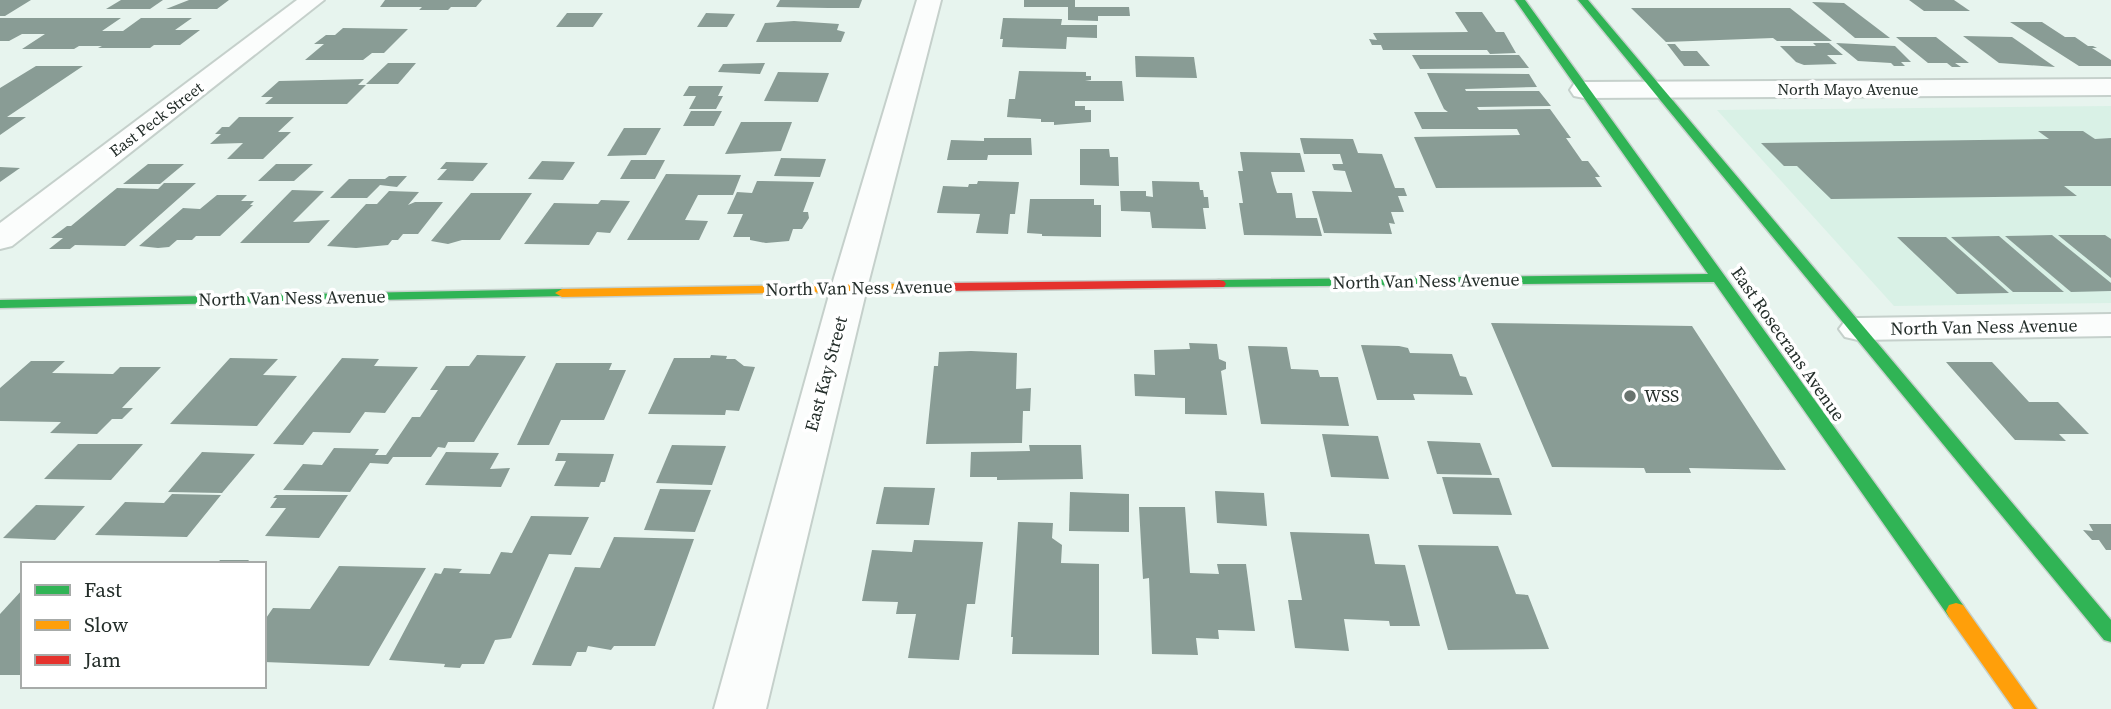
<svg xmlns="http://www.w3.org/2000/svg" width="2111" height="709" font-family="'Source Serif 4',serif">
	<style>
		.built { fill: #d9f1e6 }
		.building { fill: #899c95 }
		.lines { fill: none; stroke-linecap: round; stroke-linejoin: round }
		.street-casing { stroke: #c5d0cb; stroke-width: 4 }
		.fast-casing { stroke: #c5d0cb; stroke-width: 3 }
		.slow-casing { stroke: #c5d0cb; stroke-width: 3 }
		.jam-casing { stroke: #c5d0cb; stroke-width: 3 }
		.street { fill: #fbfdfc; fill-rule: evenodd }
		.fast { fill: #30b455; fill-rule: evenodd }
		.slow { fill: #ff9f0a; fill-rule: evenodd }
		.jam { fill: #e5322d; fill-rule: evenodd }
		.poi-dot { fill: #68736e; stroke: #fff; stroke-width: 2.5 }
		.labels { text-anchor: middle; stroke-width: 7; stroke-linejoin: round; paint-order: stroke }
		.far-street-label { font-size: 16px; fill: #232d29; stroke: #fff }
		.street-label { font-size: 18px; fill: #232d29; stroke: #fff }
		.poi-label { font-size: 18px; fill: #232d29; stroke: #fff; text-anchor: start }
	</style>
	<rect width="100%" height="100%" fill="#e7f4ee"/>
	<!-- built -->
	<path class="built" d="M2111 106V303L1894 306 1717 110Z"/>
	<!-- building -->
	<g class="building">
		<path d="M0 0H31L5 16H0Z"/>
		<path d="M121 0H163L150 9H106Z"/>
		<path d="M189 0H229L217 9H166Z"/>
		<path d="M385 0H482L476 7H451L448 10H419L422 7H380Z"/>
		<path d="M780 0H862L859 8H828L776 7Z"/>
		<path d="M1024 0H1075V7H1129L1130 16H1098V21L1068 20V7H1024Z"/>
		<path d="M1909 0H1954L1970 11H1924Z"/>
		<path d="M1812 2 1844 3 1890 38H1855Z"/>
		<path d="M1631 8H1790L1832 41H1777L1773 38 1666 42Z"/>
		<path d="M1455 12H1482L1496 32H1504L1516 53 1490 54 1487 50H1383L1381 45H1372L1369 39 1377 40 1373 33 1468 32Z"/>
		<path d="M567 13H603L593 27H556Z"/>
		<path d="M706 13 735 14 727 27H697Z"/>
		<path d="M0 18H121L102 31H123L141 18H192L175 30H200L180 45H154L150 48H98L102 46H79L74 49H22L45 34H22L9 41H0Z"/>
		<path d="M1003 18 1062 19 1061 25H1097V38L1067 37 1066 49 1002 47 1003 39H1000Z"/>
		<path d="M794 21 839 24 837 30 845 32 841 42H756L765 23Z"/>
		<path d="M2010 22H2042L2065 37H2075L2088 46H2093L2097 48H2092L2111 60V66H2079Z"/>
		<path d="M343 28 408 29 384 53H372L363 60H305L324 44H314L326 35H335Z"/>
		<path d="M1963 36 2012 37 2055 67 1999 63Z"/>
		<path d="M1896 37H1936L1969 63H1955L1961 67H1952L1947 63H1928Z"/>
		<path d="M1813 43H1829L1843 55H1827L1837 64 1804 65 1796 62 1780 46H1816Z"/>
		<path d="M1836 43 1895 46 1911 62H1901L1905 66H1894L1891 63 1858 61Z"/>
		<path d="M1667 44H1675L1681 51H1697L1710 66H1684Z"/>
		<path d="M1412 55H1519L1529 68 1420 69Z"/>
		<path d="M1135 56 1194 57 1197 78 1136 77Z"/>
		<path d="M388 63H416L398 84H366Z"/>
		<path d="M765 63 760 74 718 72 723 64Z"/>
		<path d="M36 66H83L7 117H26L0 135V88Z"/>
		<path d="M1019 71 1086 72V76H1091V80L1085 81H1122L1124 101H1075V106H1085V110H1091V122L1054 125V122H1041V119L1007 117 1009 99H1015Z"/>
		<path d="M778 72 829 73 818 102 764 101Z"/>
		<path d="M1427 73 1529 74 1537 87 1465 89 1466 91H1539L1551 106 1477 107 1479 110 1550 109 1571 138H1566L1582 161H1588L1600 177H1595L1602 187 1436 188 1414 137 1520 135 1517 129H1422L1414 112H1448L1444 109Z"/>
		<path d="M364 79 358 85H366L347 104H265L273 97H261L279 81Z"/>
		<path d="M689 86H723L718 96H723L716 109H689L696 96H683Z"/>
		<path d="M691 111H722L714 126H683Z"/>
		<path d="M239 117H294L278 132H291L263 159H227L243 143 210 144 221 134H215L222 127H229Z"/>
		<path d="M741 122H792L781 151 725 154Z"/>
		<path d="M624 128H661L646 155 607 156Z"/>
		<path d="M2038 131H2083L2095 139 2111 138V186H2064L2077 196 1831 199 1797 166H1784L1761 143 2049 139Z"/>
		<path d="M984 138H1031L1032 155H988L987 160H947L951 140 984 141Z"/>
		<path d="M1300 138 1353 139 1358 153 1382 154 1395 188H1404L1407 196H1398L1404 212H1391L1395 224 1389 223 1392 234 1324 233 1312 191 1352 192 1345 171 1334 170 1332 164H1343L1340 154H1304Z"/>
		<path d="M1080 149H1109L1110 157H1118L1119 186 1080 185Z"/>
		<path d="M1240 152 1300 153 1305 172H1271L1274 184 1277 193H1292L1296 218H1317L1322 236 1244 235 1239 203H1243L1238 171H1243Z"/>
		<path d="M781 158 826 159 820 177 774 176Z"/>
		<path d="M631 160H665L655 179H620Z"/>
		<path d="M542 161 575 162 563 180 528 179Z"/>
		<path d="M446 162 488 163 473 181 437 180 447 169H440Z"/>
		<path d="M148 164H184L160 184H123Z"/>
		<path d="M276 164H313L294 181H258Z"/>
		<path d="M0 167 20 168 0 182Z"/>
		<path d="M666 174 741 175 733 195H698L685 220 708 221 699 240H627Z"/>
		<path d="M389 176H407L397 187 380 185 367 198H330L349 179H385Z"/>
		<path d="M757 181 814 182 803 212H808L809 218 802 229H793L789 241 766 243 750 240V237H733L743 214H727L737 192 752 193Z"/>
		<path d="M978 181 1019 182 1015 214H1010L1008 234 976 233 980 214 937 213 943 186 968 187 969 184H977Z"/>
		<path d="M1152 181 1199 182 1200 190H1203L1204 197H1208L1209 208H1203L1206 229 1152 228 1150 212 1121 211 1120 191H1146V196L1153 197Z"/>
		<path d="M164 183H196L125 246 75 245 70 249H49L63 238H51L67 226H71L117 188 158 189Z"/>
		<path d="M292 190 324 191 293 222 330 220 309 243H240Z"/>
		<path d="M389 191 419 192 408 205 415 202H443L418 234H403L398 240H392L388 245 356 248 327 246 366 204H377Z"/>
		<path d="M471 193H532L500 240H462L448 244 431 241Z"/>
		<path d="M217 195H247L241 201H254L250 205H253L220 236H196L192 240H177L169 247 158 248 139 246 183 208 200 209Z"/>
		<path d="M1030 199H1094V205H1101V237L1042 236V234L1027 233Z"/>
		<path d="M601 200 630 201 610 233 597 232 589 245 524 244 554 203 598 204Z"/>
		<path d="M2052 235 2111 283V291L2071 292 2005 236Z"/>
		<path d="M2058 235H2105L2111 239V278Z"/>
		<path d="M1999 236 2064 292H2013L1951 237Z"/>
		<path d="M1897 237H1946L2009 293 1957 294Z"/>
		<path d="M1491 323 1692 326 1786 470 1689 468 1691 473H1646L1644 468 1552 467Z"/>
		<path d="M1189 343 1217 344 1219 359 1226 362V369L1221 371 1227 415 1185 414V398L1135 396 1134 374 1155 375 1154 350 1190 349Z"/>
		<path d="M1361 345 1399 346 1408 348 1410 353 1452 354 1460 376 1466 377 1473 395 1413 394 1415 400H1377Z"/>
		<path d="M1248 346 1287 347 1291 369 1318 370 1320 377H1338L1349 426 1261 424Z"/>
		<path d="M971 351 1017 353 1016 389 1031 388 1030 411H1023L1022 443 926 444 934 366H938L939 352Z"/>
		<path d="M477 355 526 356 474 442H448L445 448 438 447 431 457H393L388 464 370 463 350 492 283 490 303 464 322 465 334 448 379 449 375 455H386L412 417H420L438 390H430L446 366H469Z"/>
		<path d="M711 355 727 356 726 359H735L744 366 755 367 739 411 726 410 725 415 648 414 674 358H710Z"/>
		<path d="M230 358 278 359 263 375 297 376 257 426 170 424Z"/>
		<path d="M342 358 379 359 374 366 418 367 385 413 365 412 350 433 313 432 303 445 273 444Z"/>
		<path d="M31 361H65L52 373 113 374 120 367H161L122 408H133L122 419H112L97 434 50 433 61 422 0 421V388Z"/>
		<path d="M1946 362H1992L2029 402H2058L2089 434H2059L2066 441 2015 440Z"/>
		<path d="M556 363H612L609 370H626L604 420H561L549 445H517Z"/>
		<path d="M1322 434 1378 436 1389 479 1331 477Z"/>
		<path d="M1427 441 1480 443 1492 475 1437 474Z"/>
		<path d="M78 444H143L111 480 44 479Z"/>
		<path d="M672 445 726 446 712 485 656 483Z"/>
		<path d="M1029 445H1081L1083 479 997 480V477H970L971 452 1030 451Z"/>
		<path d="M202 452 255 454 222 493 168 492Z"/>
		<path d="M446 452 499 453 490 469 510 468 501 487 425 485Z"/>
		<path d="M558 453 614 454 605 482H601L599 487 554 486 566 461H555Z"/>
		<path d="M1442 477 1499 478 1512 515 1453 514Z"/>
		<path d="M884 487 935 488 929 525 876 524Z"/>
		<path d="M660 489 711 490 695 532 644 530Z"/>
		<path d="M1215 491 1264 493 1267 526 1217 523Z"/>
		<path d="M1070 492 1129 494V532L1069 531Z"/>
		<path d="M172 494 221 495 187 537 95 535 125 502 164 503Z"/>
		<path d="M276 495H348L319 538 265 536 286 508H270L277 498H273Z"/>
		<path d="M36 505 85 506 55 540 3 538Z"/>
		<path d="M1139 507H1185L1190 573 1219 574 1217 564H1246L1255 631 1218 630 1219 639 1196 638 1198 655 1152 654 1149 578 1143 579Z"/>
		<path d="M531 516 589 517 571 555 549 554 511 638 495 640 484 664H462L460 668 444 667 445 664 389 660 435 573 441 574 444 568 462 569 459 573 490 574 501 552 512 553Z"/>
		<path d="M1018 522 1053 523 1052 538 1062 545 1061 563 1099 564V655L1012 654 1013 637H1011Z"/>
		<path d="M2089 524H2111V550H2106L2099 540H2092L2083 530 2093 531Z"/>
		<path d="M1290 532 1369 534 1375 564 1405 565 1420 626H1390L1389 621 1344 619 1349 651 1295 648 1288 600H1302Z"/>
		<path d="M614 537 694 539 655 646H614L611 650 588 646 586 652H577L571 666 532 665 575 567 600 568Z"/>
		<path d="M914 540 983 542 975 604H967L959 660 908 658 916 614H896L898 602 862 601 872 550 912 552Z"/>
		<path d="M1418 545 1498 546 1516 594 1528 595 1549 649 1448 650Z"/>
		<path d="M220 560H249L246 564H217Z"/>
		<path d="M339 566 426 568 369 666 264 662V621L273 608 310 609Z"/>
		<path d="M23 589V675H0V614Z"/>
	</g>
	<g class="lines">
		<!-- street casing -->
		<g class="street-casing">
			<g id="street">
				<path d="M297 0H324L12 246 0 249V223Z"/>
				<path d="M917 0H941L867 288 766 709H714L831 288Z"/>
				<path d="M2111 79V95L1584 98 1574 96 1570 90 1574 84 1584 82Z"/>
				<path d="M2111 314V336L1858 340 1845 337 1839 329 1845 321 1858 318Z"/>
			</g>
		</g>
		<!-- fast casing -->
		<g class="fast-casing">
			<g id="fast">
				<path d="M1515 0H1525L1963 605 1966 611 1963 617 1956 619 1949 617 1714 282 1214 287 1212 284 1214 281 1219 280 1708 274Z"/>
				<path d="M1578 0H1588L2111 620V642L2104 640Z"/>
				<path d="M562 289 569 293 567 296 0 308V300Z"/>
			</g>
		</g>
		<!-- slow casing -->
		<g class="slow-casing">
			<g id="slow">
				<path d="M944 283 949 284 951 287 949 290 562 297 555 293 562 289Z"/>
				<path d="M1956 603 1963 605 2037 709H2014L1949 617 1946 611 1949 605Z"/>
			</g>
		</g>
		<!-- jam casing -->
		<g class="jam-casing">
			<path id="jam" d="M1219 280 1224 281 1226 284 1224 287 944 291 937 287 944 283Z"/>
		</g>
		<!-- street -->
		<use href="#street" class="street"/>
		<!-- fast -->
		<use href="#fast" class="fast"/>
		<!-- slow -->
		<use href="#slow" class="slow"/>
		<!-- jam -->
		<use href="#jam" class="jam"/>
	</g>
	<!-- markers -->
	<circle class="poi-dot" cx="1630" cy="396" r="7"/>
	<g class="labels">
		<!-- far-street labels -->
		<g class="far-street-label">
			<text x="1848" y="95">North Mayo Avenue</text>
			<text transform="translate(156 119) rotate(-37)" y="6">East Peck Street</text>
		</g>
		<!-- street labels -->
		<g class="street-label">
			<text transform="translate(1426 281) rotate(-1)" y="6">North Van Ness Avenue</text>
			<text transform="translate(859 288) rotate(-1)" y="6">North Van Ness Avenue</text>
			<text transform="translate(292 298) rotate(-1)" y="6">North Van Ness Avenue</text>
			<text transform="translate(1984 327) rotate(-1)" y="6">North Van Ness Avenue</text>
			<text transform="translate(1788 344) rotate(55)" y="6">East Rosecrans Avenue</text>
			<text transform="translate(826 374) rotate(-75)" y="6">East Kay Street</text>
		</g>
		<!-- poi labels -->
		<g class="poi-label">
			<text x="1644" y="402">WSS</text>
		</g>
	</g>
	<!-- legend -->
	<rect x="21" y="562" width="245" height="126" fill="#ffffff" stroke="#a7aba9" stroke-width="2"/>
	<rect x="35" y="585" width="35" height="10" fill="#30b455" stroke="#a7aba9" stroke-width="2"/>
	<text x="84" y="597" font-size="21" fill="#232d29">Fast</text>
	<rect x="35" y="620" width="35" height="10" fill="#ff9f0a" stroke="#a7aba9" stroke-width="2"/>
	<text x="84" y="632" font-size="21" fill="#232d29">Slow</text>
	<rect x="35" y="655" width="35" height="10" fill="#e5322d" stroke="#a7aba9" stroke-width="2"/>
	<text x="84" y="667" font-size="21" fill="#232d29">Jam</text>
</svg>
